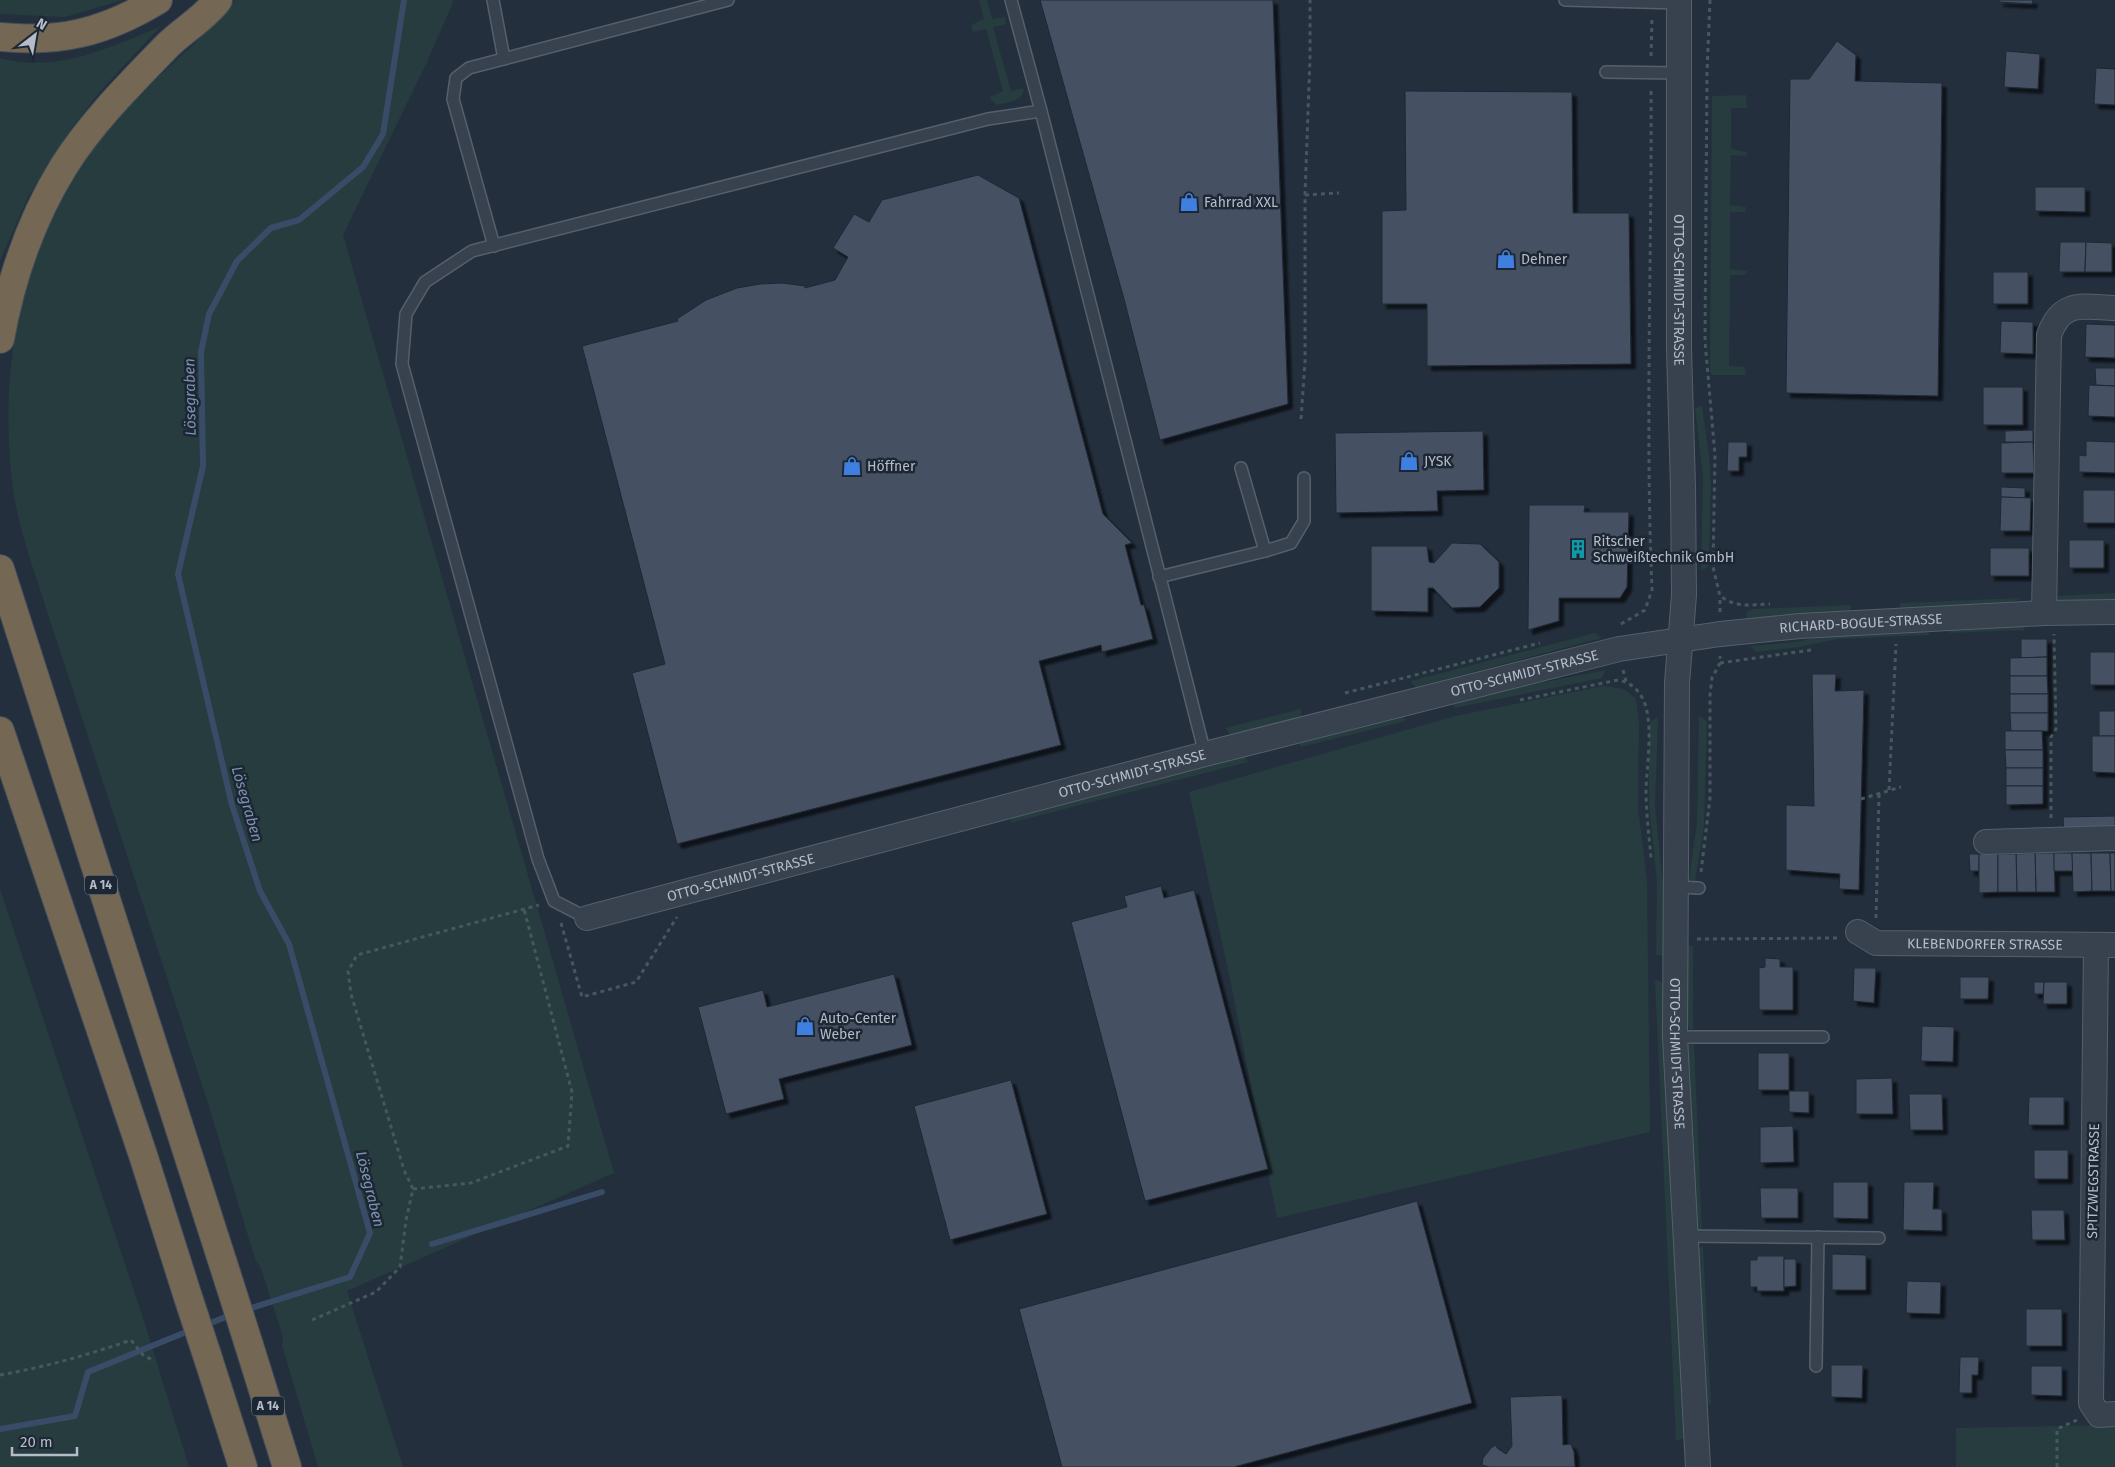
<svg xmlns="http://www.w3.org/2000/svg" width="2115" height="1467" font-family="'Fira Sans',sans-serif">
	<style>
		.green { fill: #263c3f }
		.lines { fill: none; stroke-linecap: round; stroke-linejoin: round }
		.stream { stroke: #394c67; stroke-width: 6 }
		.building { fill: #455162; stroke: #1f2835; filter: url(#shadow) }
		.service-casing { stroke: #565f6c; stroke-width: 14 }
		.minor-casing { stroke: #565f6c; stroke-width: 26 }
		.motorway-casing { stroke: #434c59; stroke-width: 30 }
		.path { stroke: #44595c; stroke-width: 3; stroke-dasharray: 4 4; stroke-linecap: butt }
		.service { stroke: #38414e; stroke-width: 11 }
		.minor { stroke: #38414e; stroke-width: 24 }
		.motorway { stroke: #746855; stroke-width: 28 }
		.motorway-bridge-casing { stroke: #434c59; stroke-width: 30; stroke-linecap: butt }
		.motorway-bridge { stroke: #746855; stroke-width: 28 }
		.labels { text-anchor: middle; stroke-width: 5; stroke-linejoin: round; paint-order: stroke }
		.shield { fill: #1d2633; stroke: #878f9c; stroke-width: 1 }
		.shield-label { font-size: 12px; font-weight: bold; fill: #b4bcc9 }
		.poi-label { font-size: 14px; fill: #b4bcc9; stroke: #1d2633; text-anchor: start }
		.street-label { font-size: 14px; fill: #b4bcc9; stroke: #1d2633 }
		.water-label { font-size: 15px; font-style: italic; fill: #7c92b1; stroke: #1d2633 }
	</style>
	<defs>
		<filter id="shadow"><feDropShadow dx="4.5" dy="4.5" stdDeviation="1" flood-color="#0009"/></filter>
	</defs>
	<rect width="100%" height="100%" fill="#242f3e"/>
	<!-- green -->
	<g class="green">
		<path d="M0 0H123L65 17 0 14Z"/>
		<path d="M235 0H454L427 62 343 235 614 1173 347 1291 403 1467H318L282 1345 283 1337 261 1268 255 1259 207 1100 29 556C23 534 16 512 13 490 0 390 14 281 64 193 70 183 75 172 82 163 94 146 109 130 123 113 157 73 202 42 235 0Z"/>
		<path d="M979 0H987L992 19 1005 17 1006 24 993 27 1011 91 1024 88C1023 102 1009 102 997 105L991 100 990 97 1003 91 986 29 973 32 971 25 984 19Z"/>
		<path d="M160 27 102 89 72 127 28 197 0 261V58C56 74 110 47 160 27Z"/>
		<path d="M1746 95 1747 108H1731V149L1747 152 1746 156 1731 155 1730 205 1746 207 1745 212H1730V269L1747 271 1745 275H1730L1729 366 1745 367 1746 375H1713L1710 372 1712 96Z"/>
		<path d="M1702 406 1709 455 1711 485 1709 565 1705 569 1701 570 1703 477 1695 408Z"/>
		<path d="M2115 593V600L2057 602 2056 596Z"/>
		<path d="M2022 598 2002 606 1901 609 1899 603Z"/>
		<path d="M1851 605V613L1746 618 1747 612 1753 609Z"/>
		<path d="M2023 624 2025 630 1949 633 1950 627Z"/>
		<path d="M1928 627 1929 635 1838 639 1799 647 1756 652 1750 646 1797 642 1818 637Z"/>
		<path d="M1595 633 1602 638 1416 687 1412 684 1411 681Z"/>
		<path d="M1606 670 1602 678 1454 708 1453 700Z"/>
		<path d="M1604 686 1624 689 1636 699 1639 722 1638 807 1647 881 1650 1132 1277 1218 1229 974 1189 792 1455 716Z"/>
		<path d="M1301 709V716L1296 719 1231 735 1225 728Z"/>
		<path d="M1699 715 1707 722 1704 826 1695 881 1689 879 1697 822Z"/>
		<path d="M1403 716 1406 721 1301 747 1298 741Z"/>
		<path d="M1658 718 1655 806 1663 885 1664 956 1656 955 1657 882 1649 805V724L1654 719Z"/>
		<path d="M1244 755 1248 762 1010 823 1014 816Z"/>
		<path d="M0 889 143 1318 189 1467H0Z"/>
		<path d="M1686 946H1693V1029H1689L1687 1022Z"/>
		<path d="M1655 980 1663 982 1684 1438 1676 1441Z"/>
		<path d="M1694 1044 1702 1230H1698L1694 1224 1687 1048 1688 1045Z"/>
		<path d="M1703 1246 1711 1404 1705 1402 1697 1248Z"/>
		<path d="M2115 1425V1467H1956V1428Z"/>
	</g>
	<g class="lines">
		<!-- stream -->
		<g class="stream">
			<path d="M432 1244 602 1192"/>
			<path d="M245 1310 350 1277 370 1233 289 944 260 891 232 805 178 574 203 466 201 352 209 314 237 261 271 228 299 220 363 167 383 134 404 0"/>
			<path d="M203 1326 233 1314"/>
			<path d="M0 1429 75 1416 88 1372 191 1330"/>
		</g>
	</g>
	<!-- building -->
	<g class="building">
		<path d="M1040 0H1273L1288 404 1160 440 1124 299Z"/>
		<path d="M1999 0H2033L2032 4 1999 2Z"/>
		<path d="M1837 41 1856 55 1855 81 1942 83 1938 396 1786 393 1790 79H1809Z"/>
		<path d="M2006 51 2040 54 2038 89 2004 87Z"/>
		<path d="M2096 68 2115 69V105L2094 104Z"/>
		<path d="M1405 91 1572 92 1573 213H1629L1631 364 1427 366V304H1382V211L1406 210Z"/>
		<path d="M978 175 1019 198 1103 514 1132 543 1125 545 1141 605H1144L1153 639 1102 652 1101 645 1039 661 1061 745 677 844 632 673 665 664 582 346 678 321 677 319 706 300 737 288 760 284 782 283 805 286V288L835 280 848 257 833 248 854 214 869 222 882 200Z"/>
		<path d="M2035 187H2085V212L2035 211Z"/>
		<path d="M2060 242H2086L2085 272H2059Z"/>
		<path d="M2086 242 2112 243V272H2085Z"/>
		<rect x="1993" y="272" width="35" height="32"/>
		<path d="M2001 321 2033 322V354L2000 353Z"/>
		<path d="M2086 324 2115 325V358L2085 357Z"/>
		<path d="M2095 368H2115V386L2096 385Z"/>
		<path d="M2089 385 2115 386V417L2088 416Z"/>
		<rect x="1983" y="387" width="40" height="38"/>
		<path d="M2033 430V442H2005V431Z"/>
		<path d="M1483 431 1484 490 1437 491 1438 511 1336 513 1335 433Z"/>
		<path d="M2086 441 2115 442V473L2079 472V455L2086 456Z"/>
		<path d="M1728 442H1747V457H1739V471H1727Z"/>
		<path d="M2033 442 2034 473H2001V443Z"/>
		<path d="M2001 487 2025 488V498L2001 497Z"/>
		<rect x="2083" y="490" width="32" height="33"/>
		<path d="M2001 497 2031 498 2030 531H2000Z"/>
		<path d="M1529 505H1585L1584 512H1629L1627 587 1620 598H1559V621L1528 630Z"/>
		<rect x="2069" y="540" width="35" height="28"/>
		<path d="M1452 543 1480 544 1499 562V588L1480 607 1452 608 1433 588H1428V612L1371 611V546H1427L1429 562 1434 563Z"/>
		<rect x="1990" y="548" width="39" height="28"/>
		<path d="M2021 639H2047V657L2021 658Z"/>
		<rect x="2090" y="652" width="25" height="33"/>
		<path d="M2047 657V676H2010V658Z"/>
		<path d="M1812 674H1836L1835 691 1864 690 1859 890 1839 889 1840 874 1786 870V805L1814 806Z"/>
		<path d="M2010 676H2047L2048 694H2010Z"/>
		<rect x="2010" y="694" width="38" height="19"/>
		<rect x="2099" y="711" width="16" height="25"/>
		<path d="M2010 713H2048V731H2011Z"/>
		<path d="M2005 731H2042L2043 750H2005Z"/>
		<path d="M2092 736H2115V773L2092 772Z"/>
		<path d="M2005 750H2043V768H2006Z"/>
		<rect x="2006" y="768" width="37" height="18"/>
		<path d="M2006 786H2043V804L2006 805Z"/>
		<path d="M2115 816V830L2064 832 2063 817Z"/>
		<path d="M2035 853H2054L2055 892H2036Z"/>
		<path d="M2035 853 2036 892H2017L2016 854Z"/>
		<path d="M2054 853H2072L2073 871H2054Z"/>
		<path d="M2072 853H2091L2092 891 2073 892Z"/>
		<path d="M2091 853H2110L2111 891H2092Z"/>
		<path d="M2110 853H2115V891H2111Z"/>
		<path d="M1969 854H1979V871H1970Z"/>
		<path d="M1979 854H1998V892L1979 893Z"/>
		<path d="M1998 854H2016L2017 892H1998Z"/>
		<path d="M1161 886 1164 898 1194 890 1268 1169 1145 1201 1071 922 1127 907 1124 896Z"/>
		<path d="M1765 958 1780 959V967H1793V1010H1759V968L1765 967Z"/>
		<path d="M1854 968H1876L1874 1003 1853 1001Z"/>
		<path d="M894 974 912 1045 779 1079 784 1099 726 1114 698 1007 763 990 767 1007Z"/>
		<path d="M1960 977H1989L1988 999H1960Z"/>
		<path d="M2034 982H2044L2043 994H2034Z"/>
		<path d="M2044 982H2067V1004H2043Z"/>
		<path d="M1922 1026 1954 1027 1953 1062 1921 1061Z"/>
		<rect x="1758" y="1053" width="31" height="37"/>
		<path d="M1892 1078 1893 1114H1856V1079Z"/>
		<path d="M1011 1080 1047 1214 950 1240 914 1106Z"/>
		<path d="M1789 1091H1809V1113L1789 1112Z"/>
		<path d="M1909 1094H1942L1943 1130H1910Z"/>
		<path d="M2029 1097H2064V1125H2028Z"/>
		<path d="M1793 1126 1794 1162 1760 1163V1127Z"/>
		<rect x="2034" y="1150" width="34" height="29"/>
		<path d="M1833 1182H1868V1219L1833 1218Z"/>
		<path d="M1904 1182H1934L1933 1209H1942V1231L1903 1230Z"/>
		<path d="M1760 1188H1798V1218H1761Z"/>
		<path d="M1417 1201 1472 1403 1234 1467H1062L1019 1309Z"/>
		<path d="M2031 1210H2064L2065 1240H2032Z"/>
		<path d="M1832 1254 1866 1255V1290H1832Z"/>
		<path d="M1757 1256H1784V1291H1757V1287H1750V1260H1757Z"/>
		<path d="M1784 1259H1796V1286L1784 1287Z"/>
		<path d="M1907 1281 1941 1282 1940 1314 1906 1313Z"/>
		<rect x="2026" y="1309" width="36" height="37"/>
		<path d="M1960 1357H1979L1978 1375H1972V1393H1959Z"/>
		<path d="M1831 1365H1863L1862 1398 1831 1397Z"/>
		<path d="M2031 1366H2062V1396L2031 1395Z"/>
		<path d="M1562 1395 1563 1445 1571 1444 1574 1452 1575 1467H1489L1482 1465 1483 1458 1491 1448 1496 1445 1497 1448 1506 1454 1512 1446 1510 1397Z"/>
	</g>
	<g class="lines">
		<!-- service casing -->
		<g class="service-casing">
			<g id="service">
				<path d="M493 0 504 59"/>
				<path d="M1011 0 1041 111"/>
				<path d="M1565 0 1679 3"/>
				<path d="M1606 72 1678 73"/>
				<path d="M494 246 453 99 456 78 469 68 728 0"/>
				<path d="M1241 468 1265 551"/>
				<path d="M1159 577 1265 551 1291 543 1304 521V478"/>
				<path d="M1677 887 1699 888"/>
				<path d="M587 918 554 901 538 859 402 364 406 314 425 282 472 251 988 119 1041 111 1205 754"/>
				<path d="M1675 1037H1823"/>
				<path d="M1685 1236 1879 1238"/>
				<path d="M1816 1366 1818 1237"/>
			</g>
		</g>
		<!-- minor casing -->
		<g class="minor-casing">
			<g id="minor">
				<path id="s1" d="M1679 0V349L1683 487 1684 595 1677 683 1675 1037 1698 1467"/>
				<path d="M2044 613 2049 335C2062 299 2083 307 2115 308"/>
				<path d="M1986 842 2115 838"/>
				<path id="s2" d="M587 918 1205 754 1619 649 1720 634 1800 626 2044 613 2115 612"/>
				<path id="s3" d="M1858 932 1876 943 2115 945"/>
				<path d="M2096 945 2091 1403 2099 1415 2115 1414"/>
			</g>
		</g>
		<!-- motorway casing -->
		<g class="motorway-casing">
			<g id="motorway">
				<path d="M0 37C61 43 105 32 158 0"/>
				<path d="M0 339C11 278 31 219 64 166 91 123 130 84 165 48 181 31 204 19 218 0"/>
				<path d="M0 569 229 1282"/>
				<path d="M0 731 143 1155 188 1297"/>
				<path d="M249 1345 287 1467"/>
				<path d="M207 1355 243 1467"/>
			</g>
		</g>
		<!-- path -->
		<g class="path">
			<path d="M1710 0 1707 72 1705 341 1715 455 1713 567 1720 596C1737 608 1750 605 1770 604"/>
			<path d="M1651 56 1652 18"/>
			<path d="M1305 195 1339 193"/>
			<path d="M1301 419 1305 361V195L1310 58V0"/>
			<path d="M1720 612V596"/>
			<path d="M1621 624 1645 610 1652 590C1645 423 1652 255 1651 87"/>
			<path d="M1720 663 1811 650"/>
			<path d="M1623 670 1626 681"/>
			<path d="M1345 693 1540 643"/>
			<path d="M1520 700 1618 680C1631 682 1641 692 1645 704 1653 728 1647 764 1646 789 1646 812 1649 835 1651 858"/>
			<path d="M1889 790 1896 644"/>
			<path d="M1861 799 1901 787"/>
			<path d="M2051 818V737L2056 729 2054 634"/>
			<path d="M1701 872 1710 798V695L1712 678 1720 663V656"/>
			<path d="M1876 918 1879 794"/>
			<path d="M561 923 582 997 636 982 677 917"/>
			<path d="M1697 939 1838 938"/>
			<path d="M413 1189 471 1183 568 1146 572 1092 524 909"/>
			<path d="M312 1320 376 1292 400 1267 406 1220 413 1189 404 1170 351 994 348 971 357 955 539 905"/>
			<path d="M0 1375C45 1367 88 1355 131 1340L143 1355 154 1361"/>
			<path d="M2057 1467V1429L2077 1420"/>
		</g>
		<!-- service -->
		<use href="#service" class="service"/>
		<!-- minor -->
		<use href="#minor" class="minor"/>
		<!-- motorway -->
		<use href="#motorway" class="motorway"/>
		<!-- motorway-bridge casing -->
		<g class="motorway-bridge-casing">
			<g id="motorway-bridge">
				<path d="M229 1282 249 1345"/>
				<path d="M188 1297 207 1355"/>
			</g>
		</g>
		<!-- motorway-bridge -->
		<use href="#motorway-bridge" class="motorway-bridge"/>
	</g>
	<!-- icons -->
	<defs>
		<g id="shop-bare" transform="scale(1.5)"><path d="M-5-2.5h2.3a2.7 3.5 0 0 1 5.4 0H5L5.5 6h-11ZM-1.5-2.5h3a1.5 2.3 0 0 0-3 0Z" fill="#3f7fe0" stroke="#1d2633" stroke-width="2.5" paint-order="stroke"/></g>
		<g id="building-bare" transform="scale(1.5)"><path d="M-4-6H4V6H1V3H-1V6H-4ZM-2.5-4.3h1.7v1.8h-1.7ZM.8-4.3h1.7v1.8H.8ZM-2.5-1h1.7V.8h-1.7ZM.8-1h1.7V.8H.8Z" fill="#0f9aa8" stroke="#1d2633" stroke-width="2.5" paint-order="stroke"/></g>
	</defs>
	<g fill-rule="evenodd">
		<use href="#shop-bare" x="1189" y="202"/>
		<use href="#shop-bare" x="1506" y="259"/>
		<use href="#shop-bare" x="1409" y="461"/>
		<use href="#shop-bare" x="852" y="466"/>
		<use href="#building-bare" x="1578" y="549"/>
		<use href="#shop-bare" x="805" y="1026"/>
	</g>
	<g class="labels">
		<!-- shield labels -->
		<g class="shield">
			<rect x="85" y="875.5" width="32" height="19" rx="4"/>
			<rect x="252" y="1396.5" width="32" height="19" rx="4"/>
		</g>
		<g class="shield-label">
			<text x="101" y="889">A 14</text>
			<text x="268" y="1410">A 14</text>
		</g>
		<!-- poi labels -->
		<g class="poi-label">
			<text x="1204" y="207">Fahrrad XXL</text>
			<text x="1521" y="264">Dehner</text>
			<text x="1424" y="466">JYSK</text>
			<text x="867" y="471">Höffner</text>
			<text x="1593" y="546">Ritscher<tspan x="1593" dy="16">Schweißtechnik GmbH</tspan></text>
			<text x="820" y="1023">Auto-Center<tspan x="820" dy="16">Weber</tspan></text>
		</g>
		<!-- street labels -->
		<g class="street-label">
			<text dy="5" stroke="none"><textPath href="#s1" startOffset="290">OTTO-SCHMIDT-STRASSE</textPath></text>
			<text dy="5" stroke="none"><textPath href="#s2" startOffset="1310">RICHARD-BOGUE-STRASSE</textPath></text>
			<text dy="5" stroke="none"><textPath href="#s2" startOffset="969">OTTO-SCHMIDT-STRASSE</textPath></text>
			<text dy="5" stroke="none"><textPath href="#s2" startOffset="564">OTTO-SCHMIDT-STRASSE</textPath></text>
			<text dy="5" stroke="none"><textPath href="#s2" startOffset="159">OTTO-SCHMIDT-STRASSE</textPath></text>
			<text dy="5" stroke="none"><textPath href="#s3" startOffset="130">KLEBENDORFER STRASSE</textPath></text>
			<text dy="5" stroke="none"><textPath href="#s1" startOffset="1054">OTTO-SCHMIDT-STRASSE</textPath></text>
			<text transform="translate(2093 1181) rotate(-89)" y="5">SPITZWEGSTRASSE</text>
		</g>
		<!-- water labels -->
		<g class="water-label">
			<text transform="translate(190 397) rotate(-91)" y="5">Lösegraben</text>
			<text transform="translate(247 804) rotate(74)" y="5">Lösegraben</text>
			<text transform="translate(370 1189) rotate(76)" y="5">Lösegraben</text>
		</g>
	</g>
	<!-- north arrow -->
	<g transform="translate(35 35) rotate(31)" stroke="#1d2633" stroke-width="4" paint-order="stroke">
	<path d="M0-4L9 19L0 12L-9 19Z" fill="#b4bcc9"/>
	<text y="-8" font-size="14" font-weight="bold" text-anchor="middle" fill="#b4bcc9">N</text>
	</g>
	<!-- scale -->
	<path d="M12 1447v8h65v-8" fill="none" stroke="#b4bcc9" stroke-width="2.5"/>
	<text x="20" y="1447" font-size="15" fill="#b4bcc9" stroke="#1d2633" stroke-width="4" paint-order="stroke">20 m</text>
</svg>
